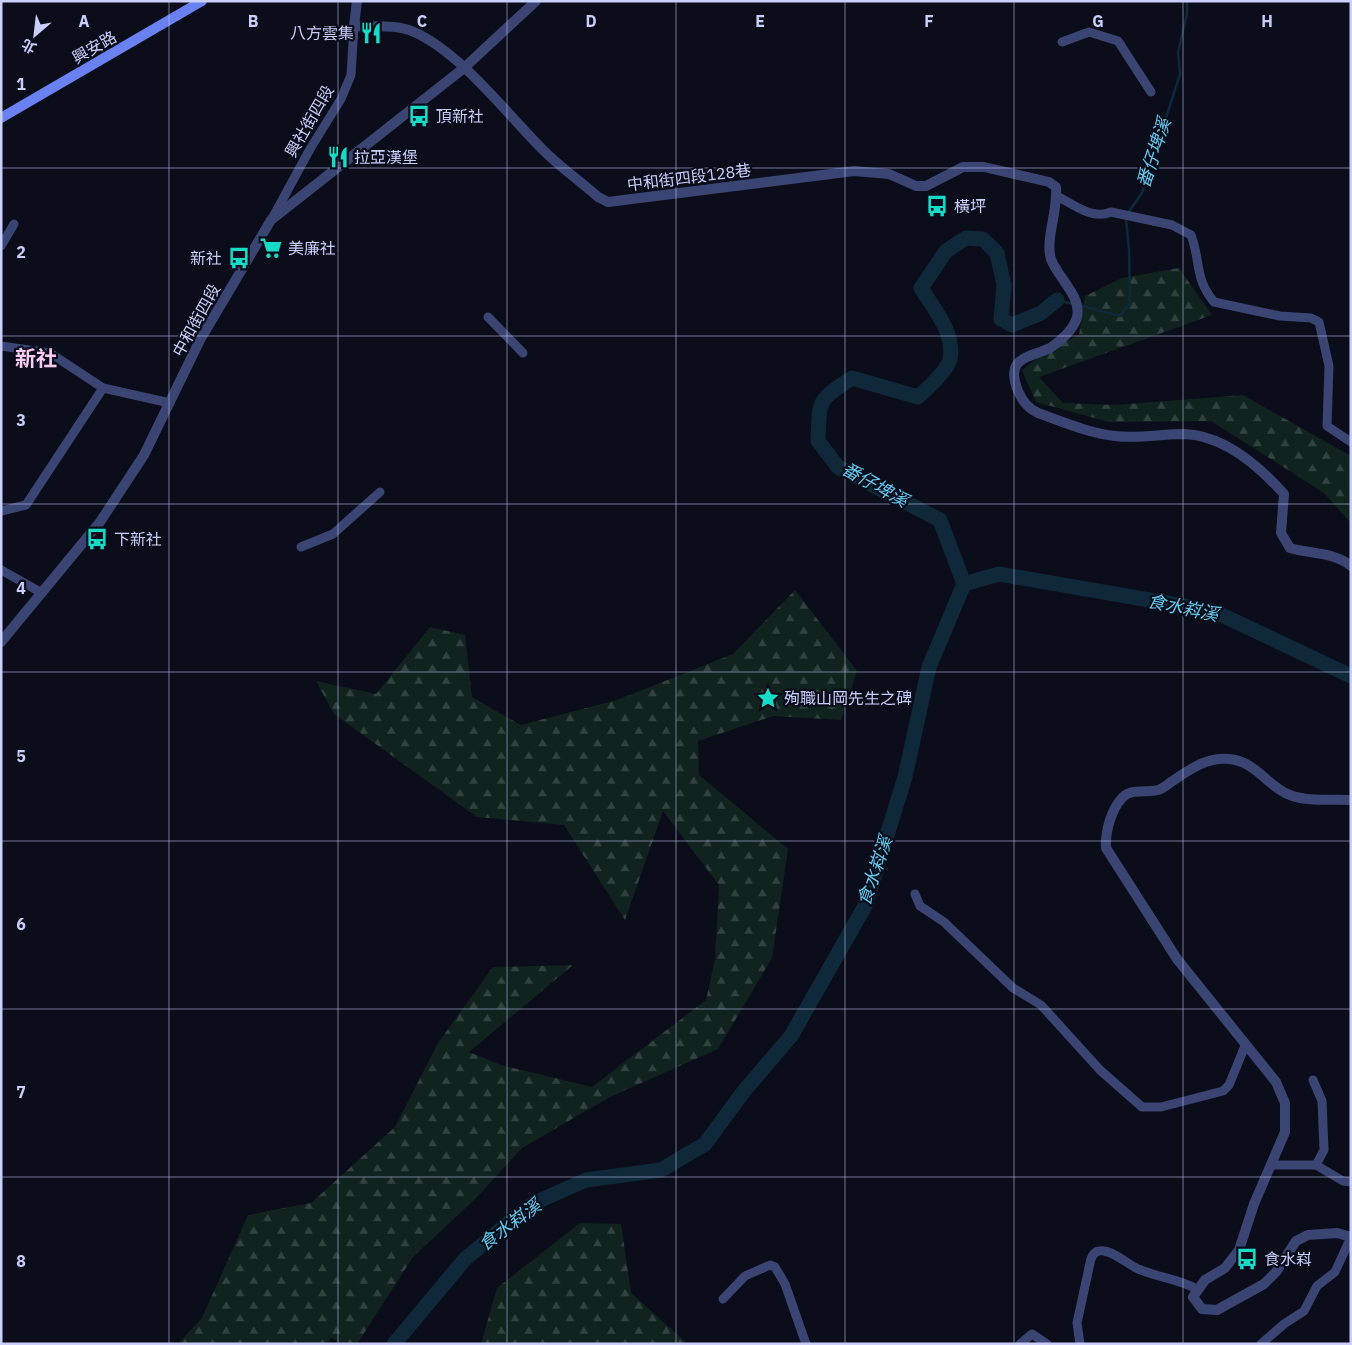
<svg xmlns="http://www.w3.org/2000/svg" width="1352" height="1345" font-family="'IBM Plex Sans','Noto Sans TC',sans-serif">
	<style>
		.forest { fill: url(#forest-firs) }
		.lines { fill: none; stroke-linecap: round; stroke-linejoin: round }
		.stream { stroke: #0f293b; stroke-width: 2.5 }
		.river { stroke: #0f293b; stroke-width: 15 }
		.minor { stroke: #3b4574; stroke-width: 9 }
		.tertiary { stroke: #3b4574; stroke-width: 10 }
		.secondary { stroke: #6a82f1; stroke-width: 10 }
		.grid { fill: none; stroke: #cacefa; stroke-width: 1; stroke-opacity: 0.55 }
		.labels { text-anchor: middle; stroke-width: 4.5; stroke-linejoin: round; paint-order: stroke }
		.poi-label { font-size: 16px; fill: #cacefa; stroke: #0c0d1a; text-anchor: start }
		.street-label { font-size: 16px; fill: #cacefa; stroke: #0c0d1a }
		.water-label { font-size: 18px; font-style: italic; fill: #62cbf0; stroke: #0c0d1a }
		.district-label { font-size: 21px; font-weight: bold; fill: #faccf3; stroke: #0c0d1a }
		.grid-label { font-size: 16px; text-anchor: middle; font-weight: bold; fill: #cacefa; stroke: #0c0d1a; stroke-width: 4.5; stroke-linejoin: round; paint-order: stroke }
	</style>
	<defs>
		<pattern id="forest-firs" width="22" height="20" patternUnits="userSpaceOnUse" patternTransform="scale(1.25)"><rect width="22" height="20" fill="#10231e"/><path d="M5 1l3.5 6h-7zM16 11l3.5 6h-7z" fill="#314240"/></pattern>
	</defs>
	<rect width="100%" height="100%" fill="#0c0d1a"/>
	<!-- forest -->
	<g class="forest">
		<path d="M1179 268 1212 315 1039 377 1063 403 1115 405 1243 395 1351 456V523L1324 493 1211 421 1109 422 1036 402 1022 370 1046 351 1079 335 1085 296 1122 278Z"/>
		<path d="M795 590 857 671 841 720 773 716 698 741 699 775 788 849 772 958 718 1049 610 1097 522 1148 476 1198 413 1257 357 1344H343L331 1338 327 1344H178L202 1318 248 1215 311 1203 395 1127 438 1043 493 967 573 965 469 1052 501 1065 592 1087 706 1000 715 959 719 885 663 811 625 920 564 825 477 817 334 714 316 681 376 694 430 627 465 635 472 697 521 725 617 700 733 654Z"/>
		<path d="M580 1223 621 1224 631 1293 688 1344H481L497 1288Z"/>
	</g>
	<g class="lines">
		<!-- stream -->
		<g class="stream">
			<path d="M1128 213 1142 193 1180 74 1178 52 1187 14V1"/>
			<path d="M1057 300 1073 304"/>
			<path d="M1079 305 1120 316 1130 303 1129 250 1126 218"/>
		</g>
		<!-- river -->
		<g class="river">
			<path d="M964 584 940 520 838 467 818 441C820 399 816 402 852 378L918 397C927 389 948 370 950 359 955 333 934 309 921 288L946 251 966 238 983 239 997 253 1004 285 1001 319 1012 325 1041 313 1057 300"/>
			<path d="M394 1344 465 1259 532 1204 586 1180 661 1170 705 1144 744 1091 791 1036 865 906 905 777 929 667 964 584 999 574 1213 611 1351 676"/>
		</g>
		<!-- minor -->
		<g class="minor">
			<path d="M1062 42 1089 32 1118 41 1151 92"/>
			<path d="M1057 196C1074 205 1092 220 1111 212L1172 225 1191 235C1201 261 1194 278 1214 302L1280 316 1311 318 1319 322 1329 366 1327 426 1351 442"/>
			<path d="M273 217 310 149 341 99 351 75 354 26"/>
			<path d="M1 246 14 224"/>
			<path d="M488 317 523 353"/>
			<path d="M1 346 50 353 103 388 170 403"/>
			<path d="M1 511 26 505 103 388"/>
			<path d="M301 547 333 534 380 492"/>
			<path d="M1 570 42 593"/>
			<path d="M915 894 920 906 944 922 1013 988 1041 1005 1100 1070 1142 1107H1161L1223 1091 1229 1085 1245 1046"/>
			<path d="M1313 1080 1322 1101 1324 1150 1316 1165"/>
			<path d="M1272 1165H1316L1343 1181 1351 1182"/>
			<path d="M723 1299 745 1276 770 1265 775 1267 785 1284 806 1344"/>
			<path d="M1020 1344 1032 1334 1047 1344"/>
			<path d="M1080 1344 1077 1323 1090 1263C1091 1258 1093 1252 1099 1251 1110 1248 1127 1264 1138 1269 1157 1277 1178 1279 1197 1289"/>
			<path d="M1261 1344 1284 1324 1304 1311 1317 1286 1335 1272 1351 1237"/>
		</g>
		<!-- tertiary -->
		<g class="tertiary">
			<path d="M357 1 354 26C372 27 397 24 414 32 460 52 507 114 543 150 560 167 580 181 598 197L608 202 854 171 889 174 916 186H926L963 167H984L1049 182 1056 187C1058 212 1045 239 1051 259 1057 277 1082 296 1077 317 1074 329 1060 342 1050 348 1030 358 1004 356 1018 391 1023 402 1028 408 1038 413 1061 421 1091 434 1115 436 1138 439 1161 434 1184 434 1224 435 1259 466 1284 494L1281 533 1290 548C1310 554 1335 552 1351 566"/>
			<path d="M1 642 100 522 144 455 200 340 271 220 464 68 536 1"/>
			<path d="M1351 800C1332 799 1308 802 1290 795 1269 788 1256 761 1229 759 1206 757 1189 770 1171 782 1167 785 1162 789 1158 790 1146 793 1131 788 1122 798 1111 810 1105 832 1106 848L1177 959 1276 1082 1285 1103V1132L1254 1204 1239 1250 1225 1268 1205 1280 1193 1297 1202 1309 1217 1310 1264 1284 1276 1272 1296 1241 1308 1235 1337 1233 1351 1237"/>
		</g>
		<!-- secondary -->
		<path class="secondary" d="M1 118 202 1"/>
	</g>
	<!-- grid -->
	<path class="grid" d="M169 1V1344M338 1V1344M507 1V1344M676 1V1344M845 1V1344M1014 1V1344M1183 1V1344M1 168H1351M1 336H1351M1 504H1351M1 672H1351M1 841H1351M1 1009H1351M1 1177H1351"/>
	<!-- icons -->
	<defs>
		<g id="restaurant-bare" transform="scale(1.725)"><path d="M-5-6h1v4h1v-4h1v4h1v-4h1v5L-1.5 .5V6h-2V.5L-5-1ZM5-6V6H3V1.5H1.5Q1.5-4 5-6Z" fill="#15dbc7" stroke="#0c0d1a" stroke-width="2.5" paint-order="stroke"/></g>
		<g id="bus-bare" transform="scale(1.725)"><path d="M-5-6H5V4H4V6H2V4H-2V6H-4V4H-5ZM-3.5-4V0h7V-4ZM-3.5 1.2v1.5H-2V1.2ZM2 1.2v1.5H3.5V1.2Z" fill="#15dbc7" stroke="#0c0d1a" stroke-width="2.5" paint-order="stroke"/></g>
		<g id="supermarket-bare" transform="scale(1.725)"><path d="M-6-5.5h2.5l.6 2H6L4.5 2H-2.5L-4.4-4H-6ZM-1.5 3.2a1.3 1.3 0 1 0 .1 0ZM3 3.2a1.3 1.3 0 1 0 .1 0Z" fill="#15dbc7" stroke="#0c0d1a" stroke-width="2.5" paint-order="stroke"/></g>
		<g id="sight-bare" transform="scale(1.725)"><path d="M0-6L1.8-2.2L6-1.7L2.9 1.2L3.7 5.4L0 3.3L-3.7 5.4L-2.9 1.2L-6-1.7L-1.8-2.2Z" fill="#15dbc7" stroke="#0c0d1a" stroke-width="2.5" paint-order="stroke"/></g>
	</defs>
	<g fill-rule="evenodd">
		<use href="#restaurant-bare" x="371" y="33"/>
		<use href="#bus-bare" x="419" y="116"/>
		<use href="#restaurant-bare" x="338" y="157"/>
		<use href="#bus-bare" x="937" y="206"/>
		<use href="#supermarket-bare" x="271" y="248"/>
		<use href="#bus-bare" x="239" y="258"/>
		<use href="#bus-bare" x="97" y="539"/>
		<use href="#sight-bare" x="768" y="698"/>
		<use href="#bus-bare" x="1247" y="1259"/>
	</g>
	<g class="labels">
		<!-- poi labels -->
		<g class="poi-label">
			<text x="354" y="39" text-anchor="end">八方雲集</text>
			<text x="436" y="122">頂新社</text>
			<text x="354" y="163">拉亞漢堡</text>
			<text x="954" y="212">橫坪</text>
			<text x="288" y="254">美廉社</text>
			<text x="222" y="264" text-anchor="end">新社</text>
			<text x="114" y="545">下新社</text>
			<text x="784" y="704">殉職山岡先生之碑</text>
			<text x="1264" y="1265">食水嵙</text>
		</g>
		<!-- street labels -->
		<g class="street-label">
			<text transform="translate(94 47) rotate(-30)" y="6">興安路</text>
			<text transform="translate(309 121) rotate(-60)" y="6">興社街四段</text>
			<text transform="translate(689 177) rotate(-7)" y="6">中和街四段128巷</text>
			<text transform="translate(196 320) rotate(-61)" y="6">中和街四段</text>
		</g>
		<!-- water labels -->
		<g class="water-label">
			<text transform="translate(1154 153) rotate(-72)" y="6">番仔埤溪</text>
			<text transform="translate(875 485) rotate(29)" y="6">番仔埤溪</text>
			<text transform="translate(1183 608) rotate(12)" y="6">食水嵙溪</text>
			<text transform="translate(875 871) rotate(-71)" y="6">食水嵙溪</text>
			<text transform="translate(510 1225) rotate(-37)" y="6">食水嵙溪</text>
		</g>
		<!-- district labels -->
		<g class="district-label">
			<text x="36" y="366">新社</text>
		</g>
	</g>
	<g class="grid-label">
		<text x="84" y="27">A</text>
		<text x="253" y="27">B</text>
		<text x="422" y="27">C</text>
		<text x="591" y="27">D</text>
		<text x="760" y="27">E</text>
		<text x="929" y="27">F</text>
		<text x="1098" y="27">G</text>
		<text x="1267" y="27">H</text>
		<text x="21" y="90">1</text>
		<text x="21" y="258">2</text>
		<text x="21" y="426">3</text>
		<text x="21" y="594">4</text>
		<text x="21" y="762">5</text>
		<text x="21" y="930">6</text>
		<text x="21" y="1098">7</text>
		<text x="21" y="1267">8</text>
	</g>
	<!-- border -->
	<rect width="1352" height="1345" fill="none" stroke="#cacefa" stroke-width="5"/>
	<!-- north arrow -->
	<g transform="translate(35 35) rotate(208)" stroke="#0c0d1a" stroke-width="4" paint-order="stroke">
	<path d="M0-4L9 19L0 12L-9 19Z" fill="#cacefa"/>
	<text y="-8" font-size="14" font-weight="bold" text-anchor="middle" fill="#cacefa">北</text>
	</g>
</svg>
